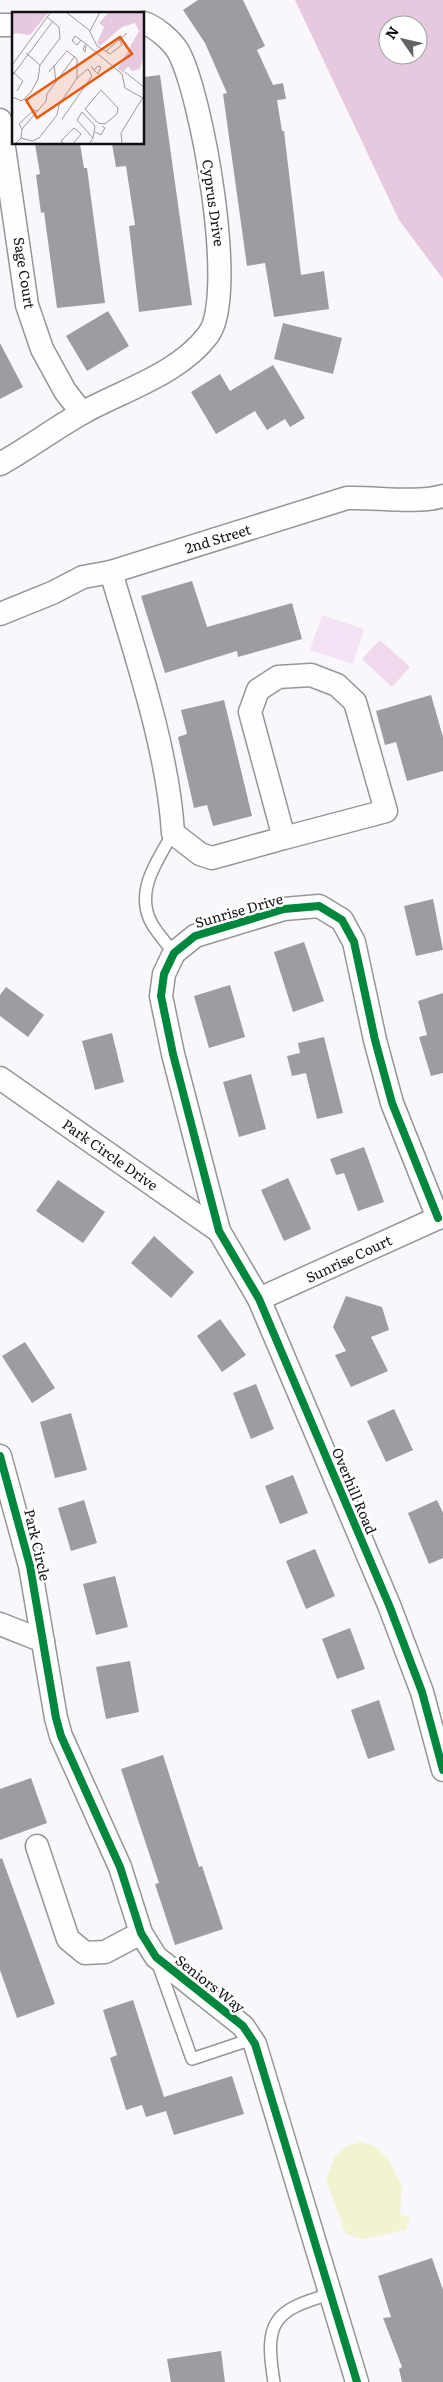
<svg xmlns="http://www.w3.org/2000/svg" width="443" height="2382" font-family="Literata,serif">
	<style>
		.green { fill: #f0d9ec }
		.forest { fill: #e6c8df; fill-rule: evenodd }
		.pitch { fill: #f4e3f4 }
		.water { fill: #f1f3d1 }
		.building { fill: #9e9ca0 }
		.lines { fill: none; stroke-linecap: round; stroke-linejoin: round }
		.service-casing { stroke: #969597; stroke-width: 14 }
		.minor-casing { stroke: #969597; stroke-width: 25 }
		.service { stroke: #fefeff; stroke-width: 11 }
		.minor { stroke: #fefeff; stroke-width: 22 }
		.cycleway-casing { stroke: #fff; stroke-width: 11 }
		.cycleway { stroke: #00873e; stroke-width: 8 }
		.labels { text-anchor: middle; stroke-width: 5; stroke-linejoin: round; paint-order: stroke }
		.street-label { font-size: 14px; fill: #111; stroke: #fff }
		.inset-road { fill: none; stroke: #9d9b9e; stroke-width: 1 }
		.view { fill: #e8590c; fill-opacity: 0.15; stroke: #e8590c; stroke-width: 2.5 }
		.inset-edge { fill: none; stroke: #111; stroke-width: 2.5 }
	</style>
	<rect width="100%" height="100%" fill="#faf7fc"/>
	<!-- green -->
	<path class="green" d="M380 640 410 667 392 687 362 659Z"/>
	<!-- forest -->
	<path class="forest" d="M295 0H443V279L399 220ZM388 25H418V55H388Z"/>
	<!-- pitch -->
	<path class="pitch" d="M322 615 364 629 353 664 310 650Z"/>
	<!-- water -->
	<path class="water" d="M360 2142 375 2146 388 2159 402 2186 400 2214 410 2218 406 2230 364 2239 346 2234 326 2181 334 2158 345 2147Z"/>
	<!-- building -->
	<g class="building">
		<path d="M198 0H243L265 46 257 50 273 85 283 83 286 99 277 100 282 131H284L301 275 324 271 329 309 274 317 265 263 247 266 223 94 227 93 205 43 183 10Z"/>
		<path d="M160 75 192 305 139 312 129 226 135 225 126 166 116 167 112 144H144V77Z"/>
		<path d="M35 144H80L84 168H87L105 303 57 308 44 212 41 213 36 175 40 174Z"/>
		<path d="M108 311 129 346 87 371 66 336Z"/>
		<path d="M283 323 342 338 333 374 274 359Z"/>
		<path d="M0 343 23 387 0 399Z"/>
		<path d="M273 365 305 418 290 427 285 419 267 430 255 411 216 434 191 392 220 374 230 391Z"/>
		<path d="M192 581 207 627 292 603 302 639 238 657 237 651 165 673 141 596Z"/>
		<path d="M431 695 443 737V771L407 781 396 742 385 745 376 711Z"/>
		<path d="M224 700 252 816 213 826 207 805 194 808 178 737 187 734 181 710Z"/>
		<path d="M433 899 443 950 416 956 404 906Z"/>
		<path d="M304 942 324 1001 293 1012 274 952Z"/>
		<path d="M230 985 245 1037 209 1048 194 996Z"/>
		<path d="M6 987 44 1015 28 1037 0 1016V995Z"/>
		<path d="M443 993V1073L431 1076 419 1037 427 1035 418 1001Z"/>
		<path d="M112 1033 124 1082 95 1090 82 1041Z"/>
		<path d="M324 1037 343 1113 317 1119 306 1073 292 1076 287 1056 300 1053 298 1043Z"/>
		<path d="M251 1074 266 1129 239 1137 223 1082Z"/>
		<path d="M364 1147 384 1202 358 1211 344 1173 336 1175 330 1159Z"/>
		<path d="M288 1178 311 1229 284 1241 261 1190Z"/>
		<path d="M58 1180 105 1212 83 1243 36 1211Z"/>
		<path d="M154 1236 194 1272 171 1298 131 1263Z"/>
		<path d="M346 1296 382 1307 389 1330 371 1337 388 1371 351 1387 335 1355 346 1351 333 1327Z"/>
		<path d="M220 1319 246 1355 222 1372 197 1336Z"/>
		<path d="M25 1342 55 1388 32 1403 2 1356Z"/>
		<path d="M256 1384 274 1429 251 1439 233 1393Z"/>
		<path d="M394 1409 413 1450 386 1462 367 1421Z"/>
		<path d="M71 1413 87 1470 55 1478 40 1422Z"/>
		<path d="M293 1475 308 1513 280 1524 265 1486Z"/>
		<path d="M84 1500 97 1543 71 1551 58 1508Z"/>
		<path d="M437 1500 443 1513V1558L429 1564 408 1513Z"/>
		<path d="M315 1549 335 1596 306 1609 286 1561Z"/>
		<path d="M115 1576 128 1627 96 1635 83 1584Z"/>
		<path d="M350 1628 365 1669 337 1679 322 1639Z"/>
		<path d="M130 1661 139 1712 106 1719 96 1667Z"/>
		<path d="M379 1700 395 1750 368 1759 351 1710Z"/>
		<path d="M163 1755 199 1867 202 1866 223 1929 175 1945 155 1884 159 1883 121 1769Z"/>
		<path d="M31 1778 47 1823 0 1840V1789Z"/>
		<path d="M2 1858 55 2004 17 2018 0 1970V1859Z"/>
		<path d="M133 2000 164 2097 232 2076 244 2114 174 2135 166 2111 146 2117 142 2105 126 2110 110 2058 117 2055 103 2010Z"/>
		<path d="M432 2258 443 2290V2382H402L399 2369 402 2367 383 2318 391 2317 378 2276Z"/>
		<path d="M221 2351 225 2382H171L167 2359Z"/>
	</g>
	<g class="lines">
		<!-- service casing -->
		<g class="service-casing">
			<g id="service">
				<path d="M173 833C157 861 134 892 152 924 158 934 167 944 174 953"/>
				<path d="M158 1964 192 2059 252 2039"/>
				<path d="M274 2382C264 2322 273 2310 331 2294"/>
			</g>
		</g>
		<!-- minor casing -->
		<g class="minor-casing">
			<g id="minor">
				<path d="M0 25H14"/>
				<path d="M0 120 27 305 42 349 65 391 82 413"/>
				<path d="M0 464C29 448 55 428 84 412 124 390 180 373 208 335 238 297 202 94 178 51 171 40 156 27 144 23"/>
				<path d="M111 572C135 654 168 749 173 833L200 854 212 858 284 838 250 712 258 690 278 677 311 675 337 685 355 702 386 811 284 838"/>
				<path d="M0 614 52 593 83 577 111 572 347 498C378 497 414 504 443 496"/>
				<path d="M0 1078 219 1231"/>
				<path d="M438 1218 392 1103 375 1040 354 942 342 920 319 906 284 909 195 936 174 953 164 974 161 996 173 1054 219 1231 259 1299 389 1605 422 1692 443 1770"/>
				<path d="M259 1299 438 1218"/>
				<path d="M0 1456 30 1566 56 1718 61 1736 120 1867 141 1933 156 1957 243 2026 255 2044 357 2382"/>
				<path d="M0 1624 43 1641"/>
				<path d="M37 1846 68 1939 85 1953 105 1952 141 1933"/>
			</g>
		</g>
		<!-- service -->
		<use href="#service" class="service"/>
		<!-- minor -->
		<use href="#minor" class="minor"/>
		<!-- cycleway casing -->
		<g class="cycleway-casing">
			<g id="cycleway">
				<path d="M438 1218 392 1103 375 1040 354 942 342 920 319 906 284 909 195 936 174 953 164 974 161 996 173 1054 219 1231 259 1299 389 1605 422 1692 443 1770"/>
				<path d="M0 1456 30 1566 56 1718 61 1736 120 1867 141 1933 156 1957 243 2026 255 2044 357 2382"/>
			</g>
		</g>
		<!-- cycleway -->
		<use href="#cycleway" class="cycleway"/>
	</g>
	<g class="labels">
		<!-- street labels -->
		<g class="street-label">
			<text transform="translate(213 203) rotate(82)" y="5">Cyprus Drive</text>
			<text transform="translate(24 273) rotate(81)" y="5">Sage Court</text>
			<text transform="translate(218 539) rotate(-17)" y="5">2nd Street</text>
			<text transform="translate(239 911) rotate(-16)" y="5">Sunrise Drive</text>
			<text transform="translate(110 1155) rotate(35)" y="5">Park Circle Drive</text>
			<text transform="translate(349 1259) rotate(-25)" y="5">Sunrise Court</text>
			<text transform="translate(354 1491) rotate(67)" y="5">Overhill Road</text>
			<text transform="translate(37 1545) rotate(77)" y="5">Park Circle</text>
			<text transform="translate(210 1984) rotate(38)" y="5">Seniors Way</text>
		</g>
	</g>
	<!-- overview -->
	<g transform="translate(12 12)">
		<rect width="132" height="132" fill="#faf7fc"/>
		<path d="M0 0H37L18 23 3 21 0 24ZM97 0H132V42L128 57 120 59 116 54 111 61 106 56 127 19 123 11 110 15 88 34 85 31 92 15 87 11Z" fill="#e6c8df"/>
		<path class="inset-road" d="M54 0 77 18 85 34 98 42 110 33 106 25M78 19 88 0M69 28 65 33 60 29 63 24 74 32 110 62 113 76 131 86M74 32 71 37 73 40 74 34M94 39 115 21M14 41 28 53M0 53 39 0M42 53 44 70M79 54 82 58 86 54 89 55 86 62 82 58M1 60 11 69 5 79M37 60 55 39 65 47V66M113 60 133 76M0 64 41 9M89 78 106 96 105 102 93 112 86 111 73 97ZM0 85 10 89 19 80 26 67 28 53 48 26 47 15 35 5M10 117 7 112 22 98 26 99M83 120 89 123 93 116 90 114M9 126 10 117 34 89 35 82 63 44M3 132 9 126 20 129 27 126 45 103 47 93 65 66 76 57 80 64 50 107M51 132 49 129 62 116 69 122 61 132M77 132 81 126 83 114 70 100 65 108 81 126M110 132 109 121 133 82"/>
		<path class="view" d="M108 25 120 42 25 106 14 88Z"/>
		<rect width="132" height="132" class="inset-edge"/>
	</g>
	<!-- north arrow -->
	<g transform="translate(403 40) rotate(304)"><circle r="24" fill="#ffffff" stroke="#a0a0a0"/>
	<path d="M0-4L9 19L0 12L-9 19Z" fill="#636263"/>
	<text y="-8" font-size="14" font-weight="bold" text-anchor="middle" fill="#111111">N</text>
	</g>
</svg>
